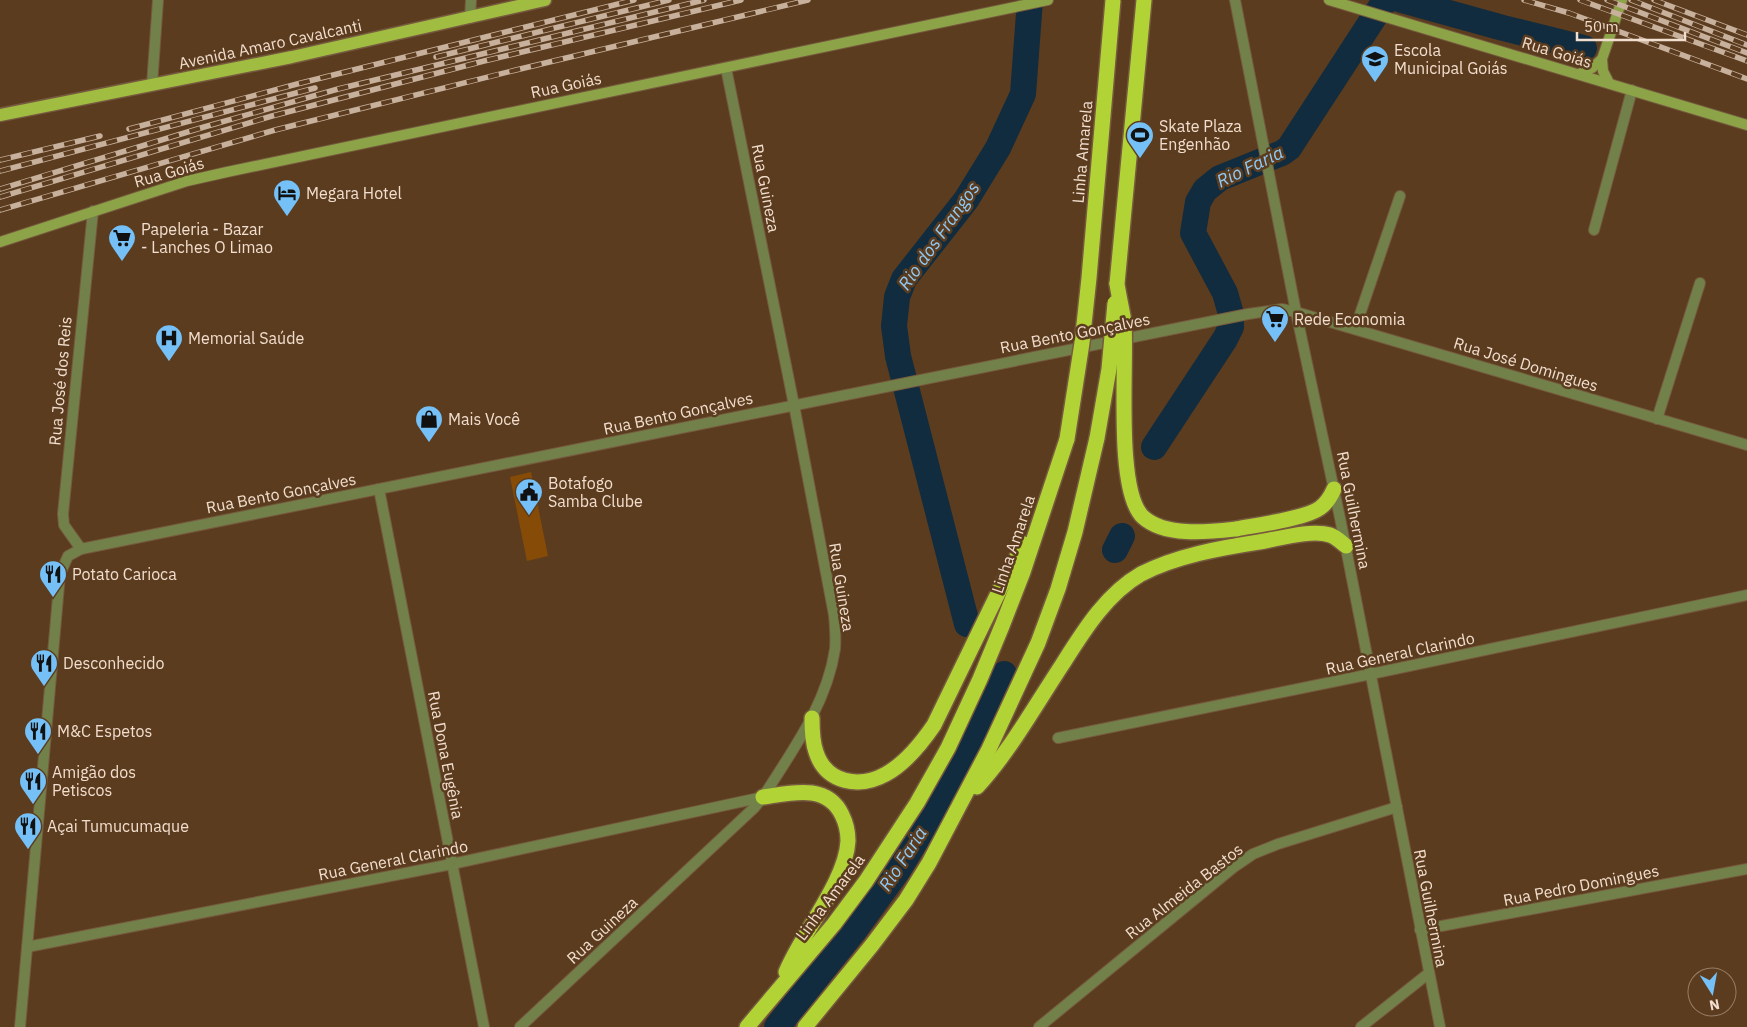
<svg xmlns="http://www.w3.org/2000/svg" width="1747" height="1027" font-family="'IBM Plex Sans',sans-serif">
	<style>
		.green { fill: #864c07 }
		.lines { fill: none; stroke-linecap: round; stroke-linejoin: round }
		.river { stroke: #112c3e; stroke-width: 26 }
		.minor-casing { stroke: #76593e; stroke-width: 12 }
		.tertiary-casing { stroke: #76593e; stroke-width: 12 }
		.secondary-casing { stroke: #76593e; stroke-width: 12 }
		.primary-casing { stroke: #76593e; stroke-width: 15 }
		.motorway-casing { stroke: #76593e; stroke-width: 18 }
		.minor { stroke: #72814a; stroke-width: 10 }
		.tertiary { stroke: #72814a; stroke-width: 10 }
		.secondary { stroke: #8ca347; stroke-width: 10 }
		.primary { stroke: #a0bc41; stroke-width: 12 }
		.motorway { stroke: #b2d336; stroke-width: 15 }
		.rail-casing { stroke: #c7b09c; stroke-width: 5.5 }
		.rail { stroke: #5b3c1f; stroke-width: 4; stroke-dasharray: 11; stroke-linecap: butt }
		.motorway-bridge-casing { stroke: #76593e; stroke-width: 18; stroke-linecap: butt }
		.motorway-bridge { stroke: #b2d336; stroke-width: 15 }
		.labels { text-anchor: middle; stroke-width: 5; stroke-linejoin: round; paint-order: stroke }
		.street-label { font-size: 16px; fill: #f2dece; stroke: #5b3c1f }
		.poi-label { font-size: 16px; fill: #f2dece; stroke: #5b3c1f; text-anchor: start }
		.water-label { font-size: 18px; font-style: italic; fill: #8fcbf8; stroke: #5b3c1f }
	</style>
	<rect width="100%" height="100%" fill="#5b3c1f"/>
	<!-- green -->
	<path class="green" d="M531 472 548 556 527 561 510 477Z"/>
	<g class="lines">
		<!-- river -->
		<g class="river">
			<path d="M1402 0 1503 28 1584 48"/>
			<path d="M1154 447 1225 339 1231 327V314L1225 293 1193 233 1198 202 1205 190 1220 178 1282 153 1289 148 1384 2 1388 0"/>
			<path d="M1115 550 1122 536"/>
			<path d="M967 624 898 356 894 326 897 297 904 279 966 200 998 148 1023 94 1030 0"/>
			<path d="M777 1027 853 932 898 870 947 789 1004 674"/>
		</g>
		<!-- minor casing -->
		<g class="minor-casing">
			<g id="minor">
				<path d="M470 18 471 0"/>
				<path d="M152 85 158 0"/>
				<path d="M1594 230 1632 90"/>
				<path d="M1355 329 1400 196"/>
				<path d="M1657 419 1700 283"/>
				<path d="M379 489 484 1027"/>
				<path d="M81 549 64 525 63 514 93 211"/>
				<path d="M1058 738 1371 674 1747 595"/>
				<path d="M520 1027 755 807 763 797"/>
				<path d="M1039 1027 1234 867 1253 854 1278 844 1397 807"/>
				<path d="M1361 1027 1429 973"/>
			</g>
		</g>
		<!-- tertiary casing -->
		<g class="tertiary-casing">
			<g id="tertiary">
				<path d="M1235 0 1296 312 1340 518 1440 1027"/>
				<path d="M1420 930 1747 869"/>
				<path d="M27 947 452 864 763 797C792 751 827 704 835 649 836 638 835 626 834 615L794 405 726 68"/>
				<path d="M20 1027 60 574 68 556 81 549 1248 314 1282 309 1296 312 1747 445"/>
			</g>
		</g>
		<!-- secondary casing -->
		<g class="secondary-casing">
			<g id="secondary">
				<path d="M1329 0 1747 125"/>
				<path d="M1579 74 1592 68 1602 59"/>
				<path d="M1609 83 1603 71 1602 59 1622 0"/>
				<path d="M0 242 187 181 227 172 1048 0"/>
			</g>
		</g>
		<!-- primary casing -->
		<g class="primary-casing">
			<path id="primary" d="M0 115 292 57 545 0"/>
		</g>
		<!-- motorway casing -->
		<g class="motorway-casing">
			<g id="motorway">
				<path d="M1117 284 1144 0"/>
				<path d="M1236 529C1257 525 1305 519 1320 508 1327 503 1331 496 1334 489"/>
				<path d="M812 718C812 729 812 741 816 752 826 783 859 789 886 774 906 763 921 744 934 725L1003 583 1024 544"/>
				<path d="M977 787C1010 751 1035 706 1062 665 1083 632 1106 594 1141 574 1176 556 1220 548 1259 542 1278 539 1311 529 1330 535 1336 537 1341 542 1346 546"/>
				<path d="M763 797C791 793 827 783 842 815 846 823 848 832 848 841 846 881 802 933 786 972"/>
				<path d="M747 1027 834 924 866 881 917 803 948 748 980 679 1002 626 1023 572 1067 439"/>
				<path d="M805 1027 872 945 906 900 929 863 989 749 1038 643 1058 589 1075 532 1097 438"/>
			</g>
		</g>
		<!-- minor -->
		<use href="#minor" class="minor"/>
		<!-- tertiary -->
		<use href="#tertiary" class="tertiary"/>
		<!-- secondary -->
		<use href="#secondary" class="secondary"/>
		<!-- primary -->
		<use href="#primary" class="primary"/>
		<!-- motorway -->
		<use href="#motorway" class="motorway"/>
		<!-- rail casing -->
		<g class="rail-casing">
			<g id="rail">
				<path d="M1524 0 1569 13 1747 79"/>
				<path d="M1580 0 1747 61"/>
				<path d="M1607 0 1747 53"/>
				<path d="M1631 0 1747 45"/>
				<path d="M1654 0 1747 35"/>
				<path d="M436 57 669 0"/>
				<path d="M129 129 297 84 634 0"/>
				<path d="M0 160 100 136"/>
				<path d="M0 171 315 88"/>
				<path d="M0 189 204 127 338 89 704 0"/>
				<path d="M0 197 272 116 484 61 741 0"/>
				<path d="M0 210 275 130 516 70 808 0"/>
			</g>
		</g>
		<!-- rail -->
		<use href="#rail" class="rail"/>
		<!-- motorway-bridge casing -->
		<g class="motorway-bridge-casing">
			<g id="motorway-bridge">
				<path d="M1117 284C1119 297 1122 309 1124 322 1127 363 1115 491 1143 517 1165 537 1208 532 1236 529"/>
				<path d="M1097 438 1109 369 1115 303"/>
				<path d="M1067 439 1082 343 1089 278 1113 0"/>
			</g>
		</g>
		<!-- motorway-bridge -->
		<use href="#motorway-bridge" class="motorway-bridge"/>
	</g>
	<!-- icons -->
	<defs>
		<g id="school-pin" transform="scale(1.4375)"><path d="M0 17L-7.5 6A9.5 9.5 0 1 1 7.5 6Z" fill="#75c0f6" stroke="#5b3c1f"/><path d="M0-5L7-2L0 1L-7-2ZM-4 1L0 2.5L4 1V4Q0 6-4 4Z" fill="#111"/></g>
		<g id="stadium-pin" transform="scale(1.4375)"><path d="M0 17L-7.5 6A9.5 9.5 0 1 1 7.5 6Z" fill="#75c0f6" stroke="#5b3c1f"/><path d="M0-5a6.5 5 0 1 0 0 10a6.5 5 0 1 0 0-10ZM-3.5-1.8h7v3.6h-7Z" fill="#111"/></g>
		<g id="hotel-pin" transform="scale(1.4375)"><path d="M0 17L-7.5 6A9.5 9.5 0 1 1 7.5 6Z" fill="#75c0f6" stroke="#5b3c1f"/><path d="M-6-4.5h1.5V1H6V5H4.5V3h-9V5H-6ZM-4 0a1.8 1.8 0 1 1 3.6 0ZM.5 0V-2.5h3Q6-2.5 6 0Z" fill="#111"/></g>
		<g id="supermarket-pin" transform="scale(1.4375)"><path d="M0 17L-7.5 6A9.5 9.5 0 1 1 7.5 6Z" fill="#75c0f6" stroke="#5b3c1f"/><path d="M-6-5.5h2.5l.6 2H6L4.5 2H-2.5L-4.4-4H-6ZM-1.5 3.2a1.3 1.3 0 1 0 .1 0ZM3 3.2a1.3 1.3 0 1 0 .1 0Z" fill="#111"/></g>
		<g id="hospital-pin" transform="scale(1.4375)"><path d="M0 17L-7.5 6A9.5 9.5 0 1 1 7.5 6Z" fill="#75c0f6" stroke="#5b3c1f"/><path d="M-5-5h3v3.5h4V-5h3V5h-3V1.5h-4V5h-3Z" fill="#111"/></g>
		<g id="shop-pin" transform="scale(1.4375)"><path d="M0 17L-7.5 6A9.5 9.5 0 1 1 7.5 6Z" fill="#75c0f6" stroke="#5b3c1f"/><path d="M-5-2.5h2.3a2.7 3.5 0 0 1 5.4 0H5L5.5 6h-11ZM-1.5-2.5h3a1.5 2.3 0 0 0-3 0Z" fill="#111"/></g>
		<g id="civic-pin" transform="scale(1.4375)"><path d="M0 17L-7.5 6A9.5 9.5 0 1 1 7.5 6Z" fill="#75c0f6" stroke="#5b3c1f"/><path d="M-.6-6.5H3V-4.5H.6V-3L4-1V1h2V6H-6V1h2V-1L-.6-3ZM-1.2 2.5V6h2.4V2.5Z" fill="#111"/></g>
		<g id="restaurant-pin" transform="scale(1.4375)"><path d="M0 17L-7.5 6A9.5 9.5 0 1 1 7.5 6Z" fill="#75c0f6" stroke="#5b3c1f"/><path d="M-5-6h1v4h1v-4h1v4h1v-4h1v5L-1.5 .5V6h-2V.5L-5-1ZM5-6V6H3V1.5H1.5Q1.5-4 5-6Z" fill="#111"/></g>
	</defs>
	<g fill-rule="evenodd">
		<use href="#school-pin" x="1375" y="59"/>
		<use href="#stadium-pin" x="1140" y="135"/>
		<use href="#hotel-pin" x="287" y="193"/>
		<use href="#supermarket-pin" x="122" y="238"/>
		<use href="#supermarket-pin" x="1275" y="319"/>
		<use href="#hospital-pin" x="169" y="338"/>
		<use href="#shop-pin" x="429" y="419"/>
		<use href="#civic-pin" x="529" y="492"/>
		<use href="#restaurant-pin" x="53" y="574"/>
		<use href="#restaurant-pin" x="44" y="663"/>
		<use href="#restaurant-pin" x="38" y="731"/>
		<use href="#restaurant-pin" x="33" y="781"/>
		<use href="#restaurant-pin" x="28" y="826"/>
	</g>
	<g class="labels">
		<!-- street labels -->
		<g class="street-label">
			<text transform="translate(270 44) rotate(-12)" y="6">Avenida Amaro Cavalcanti</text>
			<text transform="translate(1557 52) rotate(17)" y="6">Rua Goiás</text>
			<text transform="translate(566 85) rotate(-12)" y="6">Rua Goiás</text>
			<text transform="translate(1082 152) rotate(-85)" y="6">Linha Amarela</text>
			<text transform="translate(169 172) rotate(-16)" y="6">Rua Goiás</text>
			<text transform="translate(766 188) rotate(79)" y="6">Rua Guineza</text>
			<text transform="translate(1075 333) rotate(-11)" y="6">Rua Bento Gonçalves</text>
			<text transform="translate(1526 364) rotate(17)" y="6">Rua José Domingues</text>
			<text transform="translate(60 381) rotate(-85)" y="6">Rua José dos Reis</text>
			<text transform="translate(678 413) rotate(-12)" y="6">Rua Bento Gonçalves</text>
			<text transform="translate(281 493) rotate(-11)" y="6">Rua Bento Gonçalves</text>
			<text transform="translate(1354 510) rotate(79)" y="6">Rua Guilhermina</text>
			<text transform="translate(1013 544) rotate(-71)" y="6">Linha Amarela</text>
			<text transform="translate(842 587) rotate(81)" y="6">Rua Guineza</text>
			<text transform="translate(1400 653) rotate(-12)" y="6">Rua General Clarindo</text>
			<text transform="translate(446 755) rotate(79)" y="6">Rua Dona Eugênia</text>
			<text transform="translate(393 860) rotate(-11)" y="6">Rua General Clarindo</text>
			<text transform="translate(1581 885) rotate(-11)" y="6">Rua Pedro Domingues</text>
			<text transform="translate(1184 891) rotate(-38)" y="6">Rua Almeida Bastos</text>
			<text transform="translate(830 897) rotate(-53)" y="6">Linha Amarela</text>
			<text transform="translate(1431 908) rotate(79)" y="6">Rua Guilhermina</text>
			<text transform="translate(602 930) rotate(-43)" y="6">Rua Guineza</text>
		</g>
		<!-- poi labels -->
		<g class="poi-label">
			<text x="1394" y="56">Escola<tspan x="1394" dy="18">Municipal Goiás</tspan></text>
			<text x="1159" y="132">Skate Plaza<tspan x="1159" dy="18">Engenhão</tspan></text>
			<text x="306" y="199">Megara Hotel</text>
			<text x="141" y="235">Papeleria - Bazar<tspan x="141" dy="18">- Lanches O Limao</tspan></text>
			<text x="1294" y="325">Rede Economia</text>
			<text x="188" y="344">Memorial Saúde</text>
			<text x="448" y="425">Mais Você</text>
			<text x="548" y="489">Botafogo<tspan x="548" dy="18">Samba Clube</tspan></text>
			<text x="72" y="580">Potato Carioca</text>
			<text x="63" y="669">Desconhecido</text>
			<text x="57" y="737">M&amp;C Espetos</text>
			<text x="52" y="778">Amigão dos<tspan x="52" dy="18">Petiscos</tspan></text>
			<text x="47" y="832">Açai Tumucumaque</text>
		</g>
		<!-- water labels -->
		<g class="water-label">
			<text transform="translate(1250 167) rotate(-26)" y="6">Rio Faria</text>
			<text transform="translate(939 236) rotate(-55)" y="6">Rio dos Frangos</text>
			<text transform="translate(903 859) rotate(-57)" y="6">Rio Faria</text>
		</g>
	</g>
	<!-- north arrow -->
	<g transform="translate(1712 992) rotate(169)"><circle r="24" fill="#5b3c1f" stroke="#977d65"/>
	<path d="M0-4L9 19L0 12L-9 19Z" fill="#75c0f6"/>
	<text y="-8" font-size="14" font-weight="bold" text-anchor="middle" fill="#f2dece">N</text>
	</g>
	<!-- scale -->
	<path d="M1577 32v8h108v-8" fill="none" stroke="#f2dece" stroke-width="2.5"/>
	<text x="1584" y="32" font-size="15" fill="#f2dece" stroke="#5b3c1f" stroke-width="4" paint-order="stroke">50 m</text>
</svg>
